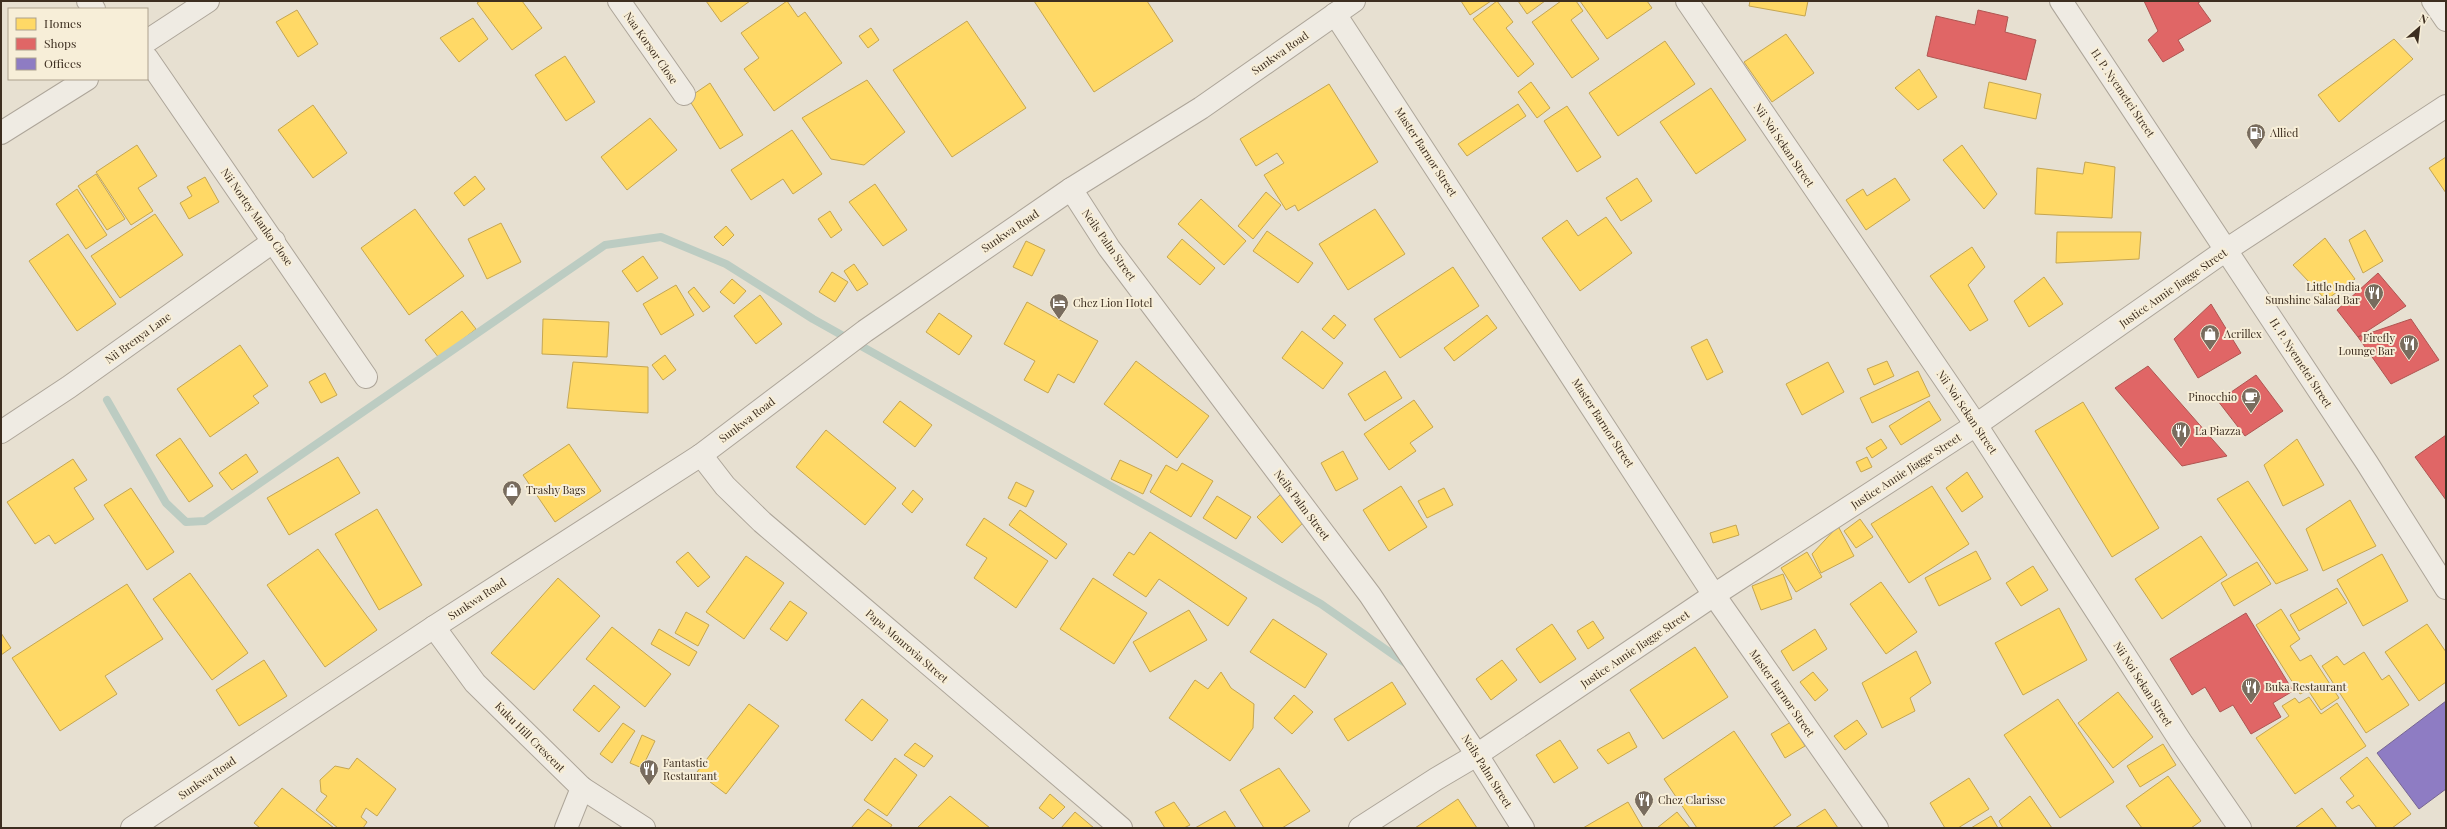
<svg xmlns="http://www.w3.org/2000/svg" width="2447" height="829" font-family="'Playfair Display',serif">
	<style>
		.homes { fill: #ffd966; stroke: #c5a651 }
		.shops { fill: #e06666; stroke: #af5551 }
		.offices { fill: #8e7cc3; stroke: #766592 }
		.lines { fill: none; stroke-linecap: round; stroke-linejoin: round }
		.stream { stroke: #bcccc2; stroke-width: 8 }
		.street-casing { stroke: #ada599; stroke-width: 24 }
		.street { stroke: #efebe3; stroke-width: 22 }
		.labels { text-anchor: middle; stroke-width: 4; stroke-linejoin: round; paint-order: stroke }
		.street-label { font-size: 11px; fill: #3d2e20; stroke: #f7eed8 }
		.poi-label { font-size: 11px; fill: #3d2e20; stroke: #f7eed8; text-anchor: start }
	</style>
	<rect width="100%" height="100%" fill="#e7e0d1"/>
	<!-- homes -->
	<g class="homes">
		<path d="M480 1H522L542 28 512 50 477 3Z"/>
		<path d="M706 1H750L721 22Z"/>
		<path d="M787 1 798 17 805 12 842 63 774 111 744 69 759 58 741 33Z"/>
		<path d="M1034 1H1147L1173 41 1094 92Z"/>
		<path d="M1461 1H1491L1470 15Z"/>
		<path d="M1497 1 1513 22 1506 28 1534 64 1518 77 1473 19Z"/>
		<path d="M1518 1H1545L1527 14Z"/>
		<path d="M1561 1H1576L1583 11 1571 20 1599 59 1572 78 1532 22Z"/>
		<path d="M1580 1H1647L1652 8 1607 39Z"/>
		<path d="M1750 1H1808L1805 16 1749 6Z"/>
		<path d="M297 10 318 44 298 57 276 22Z"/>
		<path d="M473 18 488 39 459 62 440 38Z"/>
		<path d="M967 21 1026 108 952 157 893 70Z"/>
		<path d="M871 28 879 40 868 48 859 36Z"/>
		<path d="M1786 34 1814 73 1772 102 1744 62Z"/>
		<path d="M2394 39 2413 59 2339 122 2318 95Z"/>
		<path d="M1665 41 1695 84 1618 136 1589 93Z"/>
		<path d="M565 56 595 102 566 121 535 75Z"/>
		<path d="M1919 69 1937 97 1918 110 1895 88Z"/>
		<path d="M867 80 905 132 864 165 831 159 802 118Z"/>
		<path d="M1531 82 1550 108 1537 118 1518 92Z"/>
		<path d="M1989 82 2041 94 2036 119 1984 108Z"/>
		<path d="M710 83 743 135 720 149 688 98Z"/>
		<path d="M1329 84 1378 162 1298 211 1295 205 1286 210 1264 175 1284 163 1277 153 1256 166 1240 139Z"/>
		<path d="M1711 88 1746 140 1696 174 1660 122Z"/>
		<path d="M1518 104 1526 116 1467 156 1458 144Z"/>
		<path d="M313 105 347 153 313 178 278 130Z"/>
		<path d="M1567 106 1601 157 1577 172 1544 121Z"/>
		<path d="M650 118 677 150 627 190 601 157Z"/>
		<path d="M792 130 822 174 793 194 783 179 751 200 731 170Z"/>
		<path d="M137 145 157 176 138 188 153 211 131 225 96 172Z"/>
		<path d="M1962 145 1997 194 1984 209 1943 160Z"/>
		<path d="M2446 157V193L2429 168Z"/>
		<path d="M2085 162 2115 167 2112 218 2035 214 2037 168 2083 174Z"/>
		<path d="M96 174 125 219 107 230 78 186Z"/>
		<path d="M475 176 485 189 464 206 454 193Z"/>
		<path d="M205 177 219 202 189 219 180 203 192 196 187 187Z"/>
		<path d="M1637 178 1652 201 1621 221 1606 198Z"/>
		<path d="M1895 178 1910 200 1866 230 1846 200 1863 189 1867 196Z"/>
		<path d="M875 184 907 230 883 246 849 202Z"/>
		<path d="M77 189 107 235 86 249 56 204Z"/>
		<path d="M1266 192 1281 205 1253 239 1238 226Z"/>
		<path d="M1201 199 1246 241 1224 265 1178 224Z"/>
		<path d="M415 209 464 276 409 315 361 248Z"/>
		<path d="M1375 209 1405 254 1348 290 1319 244Z"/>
		<path d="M830 211 842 230 831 238 818 219Z"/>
		<path d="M155 214 183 255 120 298 91 256Z"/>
		<path d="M1606 217 1632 253 1580 291 1542 238 1567 220 1578 236Z"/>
		<path d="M501 223 521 262 487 279 468 239Z"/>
		<path d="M726 226 734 235 723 246 714 237Z"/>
		<path d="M2365 230 2383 261 2363 273 2349 240Z"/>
		<path d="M1267 231 1313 263 1298 283 1253 251Z"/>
		<path d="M2057 232H2141L2139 259 2056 263Z"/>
		<path d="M68 234 116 304 77 331 29 261Z"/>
		<path d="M2325 238 2355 279 2326 300 2293 265Z"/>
		<path d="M1182 239 1215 268 1200 285 1167 257Z"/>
		<path d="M1026 241 1045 250 1032 276 1013 267Z"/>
		<path d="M1972 247 1985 267 1968 285 1988 320 1970 331 1930 276Z"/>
		<path d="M643 256 658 278 637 292 622 271Z"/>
		<path d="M854 264 868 284 857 291 844 271Z"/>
		<path d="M1453 267 1479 306 1400 358 1374 319Z"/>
		<path d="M832 272 848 282 835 302 819 292Z"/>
		<path d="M2044 277 2063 304 2029 327 2014 301Z"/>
		<path d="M732 279 746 291 734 304 720 292Z"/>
		<path d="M676 285 694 315 661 335 643 304Z"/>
		<path d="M694 287 710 307 703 312 688 292Z"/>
		<path d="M760 295 782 324 756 344 734 316Z"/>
		<path d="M1027 302 1098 341 1074 383 1058 374 1048 393 1024 380 1035 361 1004 344Z"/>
		<path d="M462 311 476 329 439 358 425 340Z"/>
		<path d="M939 313 972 336 959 355 926 332Z"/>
		<path d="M1334 315 1346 325 1334 339 1322 329Z"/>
		<path d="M1487 315 1497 328 1454 361 1444 348Z"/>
		<path d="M543 319 609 322 607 357 542 354Z"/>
		<path d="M1302 331 1343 363 1323 389 1282 358Z"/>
		<path d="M1707 339 1723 372 1707 380 1691 347Z"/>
		<path d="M240 345 268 386 253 396 259 403 210 437 177 389Z"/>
		<path d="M665 355 676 370 663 380 652 365Z"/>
		<path d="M1136 361 1209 416 1177 458 1104 404Z"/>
		<path d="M1887 361 1894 376 1874 385 1867 369Z"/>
		<path d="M573 362 648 367V413L567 408Z"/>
		<path d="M1828 362 1844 392 1802 415 1786 384Z"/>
		<path d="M1385 371 1402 398 1365 421 1348 394Z"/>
		<path d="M1918 371 1930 396 1872 423 1860 398Z"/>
		<path d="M325 373 337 395 321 403 309 382Z"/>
		<path d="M1414 400 1433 427 1410 443 1416 451 1389 470 1364 434Z"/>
		<path d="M900 401 932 425 915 447 883 422Z"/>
		<path d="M1929 401 1941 420 1901 445 1889 426Z"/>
		<path d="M2083 402 2159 528 2112 557 2035 431Z"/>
		<path d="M826 430 896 488 865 525 796 467Z"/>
		<path d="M180 438 213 486 189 502 156 455Z"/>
		<path d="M1881 439 1887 448 1872 458 1866 448Z"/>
		<path d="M2297 439 2324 485 2283 506 2264 465Z"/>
		<path d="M569 444 601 491 555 522 523 475Z"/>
		<path d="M1343 451 1358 479 1336 491 1321 463Z"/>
		<path d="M246 454 258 472 232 490 219 473Z"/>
		<path d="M338 457 360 493 289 535 267 498Z"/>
		<path d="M1867 457 1872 467 1861 472 1856 462Z"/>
		<path d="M73 459 87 480 74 488 94 519 55 544 49 535 35 544 7 502Z"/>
		<path d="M1120 460 1152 475 1143 494 1111 479Z"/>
		<path d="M1182 463 1213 481 1191 517 1150 492 1166 465 1177 471Z"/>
		<path d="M1967 472 1983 497 1962 512 1946 488Z"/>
		<path d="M2248 481 2308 570 2276 584 2217 499Z"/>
		<path d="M1016 482 1034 491 1026 507 1008 498Z"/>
		<path d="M1401 486 1427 527 1389 551 1363 510Z"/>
		<path d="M1932 486 1969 544 1909 583 1871 524Z"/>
		<path d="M131 488 174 552 147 570 104 505Z"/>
		<path d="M1444 488 1453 505 1427 518 1418 501Z"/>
		<path d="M913 490 923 499 912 513 902 504Z"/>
		<path d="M1282 493 1307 519 1282 543 1257 517Z"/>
		<path d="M1217 496 1251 517 1236 539 1203 518Z"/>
		<path d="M2350 500 2376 546 2323 571 2306 529Z"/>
		<path d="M377 509 422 585 379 610 335 534Z"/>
		<path d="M1020 510 1067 544 1056 559 1009 525Z"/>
		<path d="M984 518 1048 561 1016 608 974 578 987 558 966 545Z"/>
		<path d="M1860 519 1873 537 1856 548 1844 531Z"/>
		<path d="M1736 525 1739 535 1713 543 1710 533Z"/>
		<path d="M1838 526 1854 556 1821 573 1812 554Z"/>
		<path d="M1150 532 1247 598 1228 626 1159 579 1146 597 1113 575 1129 552 1134 555Z"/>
		<path d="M2201 536 2227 575 2162 619 2135 579Z"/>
		<path d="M318 549 377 630 325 667 267 585Z"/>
		<path d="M1976 551 1991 579 1939 606 1925 578Z"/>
		<path d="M688 552 710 577 698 587 676 562Z"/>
		<path d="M1807 552 1822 577 1796 592 1781 568Z"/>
		<path d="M2382 554 2408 601 2363 626 2337 580Z"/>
		<path d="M746 556 784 583 744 639 706 612Z"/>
		<path d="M2257 562 2271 584 2234 606 2221 583Z"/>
		<path d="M2033 566 2048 590 2021 606 2006 583Z"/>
		<path d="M190 573 248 653 212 680 153 599Z"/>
		<path d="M1783 574 1792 599 1761 610 1752 586Z"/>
		<path d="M558 578 600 616 534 690 491 653Z"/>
		<path d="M1093 578 1147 613 1114 664 1060 629Z"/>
		<path d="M1881 582 1917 632 1886 654 1850 604Z"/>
		<path d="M127 584 163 639 105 676 117 694 60 731 12 658Z"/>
		<path d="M2337 588 2347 603 2299 631 2290 615Z"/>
		<path d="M790 601 807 613 787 641 770 629Z"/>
		<path d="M2059 608 2087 660 2023 695 1995 643Z"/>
		<path d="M2281 609 2300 639 2290 646 2300 661 2311 655 2339 698 2321 710 2308 690 2300 694 2256 625Z"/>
		<path d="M1189 610 1207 640 1150 672 1133 642Z"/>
		<path d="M686 612 709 625 698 646 675 633Z"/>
		<path d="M1273 619 1327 654 1305 688 1250 652Z"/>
		<path d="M1593 621 1604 638 1588 649 1577 631Z"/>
		<path d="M1552 624 1576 659 1540 683 1516 649Z"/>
		<path d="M2427 624 2446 652V682L2419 701 2385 652Z"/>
		<path d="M612 627 671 674 645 707 586 659Z"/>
		<path d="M659 629 697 652 689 666 651 644Z"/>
		<path d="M1815 629 1827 649 1793 671 1781 651Z"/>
		<path d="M1 633 11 648 1 655Z"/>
		<path d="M1695 647 1728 697 1663 739 1630 690Z"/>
		<path d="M1916 651 1931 683 1910 698 1915 711 1882 728 1862 683Z"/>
		<path d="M2364 652 2382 680 2389 675 2409 705 2366 733 2322 666 2337 656 2344 665Z"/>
		<path d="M264 660 287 696 239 726 216 690Z"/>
		<path d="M1502 660 1517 680 1491 700 1476 679Z"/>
		<path d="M1221 672 1231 688 1254 704 1253 728 1230 761 1169 718 1195 680 1208 689Z"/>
		<path d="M1813 672 1828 690 1815 701 1800 682Z"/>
		<path d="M1392 682 1406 704 1348 741 1334 719Z"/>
		<path d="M594 685 620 707 599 732 573 710Z"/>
		<path d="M2118 692 2153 737 2113 768 2078 723Z"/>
		<path d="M1294 695 1313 712 1292 734 1274 718Z"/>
		<path d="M2309 697 2321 714 2337 703 2366 746 2295 794 2256 738 2289 716 2282 706 2295 698 2299 703Z"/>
		<path d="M862 699 888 720 872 741 845 720Z"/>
		<path d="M2058 699 2114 782 2060 818 2004 735Z"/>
		<path d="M749 704 779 726 726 794 697 772Z"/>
		<path d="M1857 720 1867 734 1845 750 1834 736Z"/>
		<path d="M1791 722 1805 746 1785 758 1771 734Z"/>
		<path d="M623 723 635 731 612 763 600 754Z"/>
		<path d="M1734 731 1791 815 1772 828H1697L1664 779Z"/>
		<path d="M1629 732 1637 747 1608 764 1597 750Z"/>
		<path d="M642 735 655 741 642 768 630 763Z"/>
		<path d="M1560 740 1578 768 1554 783 1536 755Z"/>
		<path d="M915 743 933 756 924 767 904 755Z"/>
		<path d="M2163 744 2176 765 2140 787 2127 766Z"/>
		<path d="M2367 757 2411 814 2392 828H2377L2359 805 2352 809 2346 802 2354 796 2340 778Z"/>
		<path d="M357 758 396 789 377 816 366 808 361 817 367 822 363 828H338L316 810 327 796 321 792 320 780 335 766 349 769Z"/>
		<path d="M895 758 917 775 887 816 864 800Z"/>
		<path d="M1279 768 1310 811 1282 828H1264L1240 790Z"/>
		<path d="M2168 776 2201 821 2191 828H2142L2126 806Z"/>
		<path d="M1969 778 1989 809 1958 828H1945L1930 803Z"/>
		<path d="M282 788 334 828H260L254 823Z"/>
		<path d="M1050 794 1065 807 1053 819 1039 808Z"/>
		<path d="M950 796 990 828H917Z"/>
		<path d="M2030 796 2052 828H2003L1999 821Z"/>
		<path d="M1458 799 1477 828H1415Z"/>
		<path d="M1174 802 1190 825 1184 828H1165L1155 812Z"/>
		<path d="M1628 802 1643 828H1583Z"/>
		<path d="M2322 808 2337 828H2297L2296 827Z"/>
		<path d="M868 809 892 825 890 828H851Z"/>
		<path d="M1825 809 1838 828H1795Z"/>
		<path d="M1225 811 1236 828H1195Z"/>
		<path d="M1075 812 1094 828H1061Z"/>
		<path d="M1677 812 1690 828H1657Z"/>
		<path d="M1991 816 1998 828H1971Z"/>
	</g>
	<!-- shops -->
	<g class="shops">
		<path d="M2144 1H2201L2198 3 2211 21 2178 40 2184 50 2163 62 2148 40 2158 31Z"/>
		<path d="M1978 10 2008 17 2005 32 2036 40 2026 80 1927 56 1936 16 1975 25Z"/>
		<path d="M2378 273 2406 306 2358 337 2337 310Z"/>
		<path d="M2211 304 2241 353 2198 378 2174 339Z"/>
		<path d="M2411 319 2439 360 2391 384 2358 337Z"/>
		<path d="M2148 366 2227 456 2182 466 2115 388Z"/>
		<path d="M2256 375 2283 411 2245 436 2218 401Z"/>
		<path d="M2446 435V500L2415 457Z"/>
		<path d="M2246 613 2293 691 2273 703 2281 717 2251 734 2233 705 2220 712 2205 687 2192 695 2170 659Z"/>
	</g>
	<!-- offices -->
	<path class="offices" d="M2446 701V789L2419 809 2377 753Z"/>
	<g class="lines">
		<!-- stream -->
		<path class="stream" d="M107 400 166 503 186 522 205 521 605 245 661 237 726 264 813 319 1321 604 1408 665"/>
		<!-- street casing -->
		<g class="street-casing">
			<g id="street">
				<path d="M88 1 94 9"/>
				<path d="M619 1 684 94"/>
				<path d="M1687 1 1976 425 2181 742 2240 828"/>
				<path d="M2061 1 2367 463 2446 588"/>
				<path d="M2433 1 2446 20"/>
				<path d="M1335 14 1714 595 1877 828"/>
				<path d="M147 41 208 1"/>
				<path d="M147 58 366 377"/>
				<path d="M1 133 87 79"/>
				<path d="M1071 189 1109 248 1370 595 1477 755 1523 828"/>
				<path d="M1 432 69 387 274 241"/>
				<path d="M701 455 725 486 762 522 1121 828"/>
				<path d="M434 627 475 683 582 788 644 828"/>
				<path d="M132 828 434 627 701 455 865 331 1071 189 1201 108 1354 1"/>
				<path d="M566 828 582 788"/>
				<path d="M1360 828 1436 779 1475 756 1714 595 1976 425 2226 250 2446 106"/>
			</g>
		</g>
		<!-- street -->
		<use href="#street" class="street"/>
	</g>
	<!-- icons -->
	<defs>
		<g id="fuel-pin" transform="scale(1)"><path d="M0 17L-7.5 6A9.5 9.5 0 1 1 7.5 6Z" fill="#786c5e" stroke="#f7eed8"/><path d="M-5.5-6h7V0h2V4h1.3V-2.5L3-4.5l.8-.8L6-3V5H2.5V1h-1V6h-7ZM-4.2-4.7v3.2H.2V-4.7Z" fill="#fff"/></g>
		<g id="restaurant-pin" transform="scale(1)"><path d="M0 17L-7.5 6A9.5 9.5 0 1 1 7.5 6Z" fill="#786c5e" stroke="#f7eed8"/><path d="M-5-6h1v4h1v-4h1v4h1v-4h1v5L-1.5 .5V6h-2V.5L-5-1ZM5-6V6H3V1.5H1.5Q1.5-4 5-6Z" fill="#fff"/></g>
		<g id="hotel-pin" transform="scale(1)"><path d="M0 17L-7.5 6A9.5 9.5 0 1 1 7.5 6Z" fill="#786c5e" stroke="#f7eed8"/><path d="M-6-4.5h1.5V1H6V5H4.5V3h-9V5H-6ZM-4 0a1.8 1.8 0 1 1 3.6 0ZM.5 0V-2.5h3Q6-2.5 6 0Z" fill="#fff"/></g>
		<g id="shop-pin" transform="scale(1)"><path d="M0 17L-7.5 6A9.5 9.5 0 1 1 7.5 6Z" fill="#786c5e" stroke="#f7eed8"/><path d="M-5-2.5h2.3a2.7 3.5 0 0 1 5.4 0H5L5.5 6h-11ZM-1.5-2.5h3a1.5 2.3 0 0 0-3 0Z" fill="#fff"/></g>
		<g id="cafe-pin" transform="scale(1)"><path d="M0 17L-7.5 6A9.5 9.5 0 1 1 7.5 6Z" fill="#786c5e" stroke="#f7eed8"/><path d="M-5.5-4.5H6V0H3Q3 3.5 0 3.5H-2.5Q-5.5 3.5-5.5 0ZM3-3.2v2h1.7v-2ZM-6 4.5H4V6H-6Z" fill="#fff"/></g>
	</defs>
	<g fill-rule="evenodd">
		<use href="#fuel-pin" x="2256" y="133"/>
		<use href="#restaurant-pin" x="2374" y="293"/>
		<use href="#hotel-pin" x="1059" y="303"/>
		<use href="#shop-pin" x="2210" y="334"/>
		<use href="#restaurant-pin" x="2409" y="344"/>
		<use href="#cafe-pin" x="2251" y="397"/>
		<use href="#restaurant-pin" x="2181" y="431"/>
		<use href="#shop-pin" x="512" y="490"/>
		<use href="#restaurant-pin" x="2251" y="687"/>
		<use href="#restaurant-pin" x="649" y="769"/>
		<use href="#restaurant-pin" x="1644" y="800"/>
	</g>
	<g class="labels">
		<!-- street labels -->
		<g class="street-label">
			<text transform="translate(651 48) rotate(55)" y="4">Naa Korsor Close</text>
			<text transform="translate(1280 53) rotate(-35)" y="4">Sunkwa Road</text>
			<text transform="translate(2123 93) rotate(56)" y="4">H. P. Nyemetei Street</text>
			<text transform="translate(1784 145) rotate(56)" y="4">Nii Noi Sekan Street</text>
			<text transform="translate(1426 152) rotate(57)" y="4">Master Barnor Street</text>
			<text transform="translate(257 217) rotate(55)" y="4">Nii Nortey Manko Close</text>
			<text transform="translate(1010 231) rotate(-34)" y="4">Sunkwa Road</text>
			<text transform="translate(1109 245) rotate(55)" y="4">Neils Palm Street</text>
			<text transform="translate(2173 288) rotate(-35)" y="4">Justice Annie Jiagge Street</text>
			<text transform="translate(138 338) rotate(-36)" y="4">Nii Brenya Lane</text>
			<text transform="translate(2301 363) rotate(57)" y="4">H. P. Nyemetei Street</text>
			<text transform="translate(1967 412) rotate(56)" y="4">Nii Noi Sekan Street</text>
			<text transform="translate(747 420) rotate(-37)" y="4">Sunkwa Road</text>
			<text transform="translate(1603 423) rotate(57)" y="4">Master Barnor Street</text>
			<text transform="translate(1906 471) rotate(-33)" y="4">Justice Annie Jiagge Street</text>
			<text transform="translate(1302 505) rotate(53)" y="4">Neils Palm Street</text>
			<text transform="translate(477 599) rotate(-33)" y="4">Sunkwa Road</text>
			<text transform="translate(907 646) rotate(41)" y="4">Papa Monrovia Street</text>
			<text transform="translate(1635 649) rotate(-34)" y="4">Justice Annie Jiagge Street</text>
			<text transform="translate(2143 684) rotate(57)" y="4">Nii Noi Sekan Street</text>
			<text transform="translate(1782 693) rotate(55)" y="4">Master Barnor Street</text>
			<text transform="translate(530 737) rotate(45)" y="4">Kuku Hill Crescent</text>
			<text transform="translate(1487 771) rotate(58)" y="4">Neils Palm Street</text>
			<text transform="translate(207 778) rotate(-34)" y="4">Sunkwa Road</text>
		</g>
		<!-- poi labels -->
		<g class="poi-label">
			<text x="2270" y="137">Allied</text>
			<text x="2360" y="291" text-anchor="end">Little India<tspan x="2360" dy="13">Sunshine Salad Bar</tspan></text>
			<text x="1073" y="307">Chez Lion Hotel</text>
			<text x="2224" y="338">Acrillex</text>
			<text x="2395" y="342" text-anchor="end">Firefly<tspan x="2395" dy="13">Lounge Bar</tspan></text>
			<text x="2237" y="401" text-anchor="end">Pinocchio</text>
			<text x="2195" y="435">La Piazza</text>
			<text x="526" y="494">Trashy Bags</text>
			<text x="2265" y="691">Buka Restaurant</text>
			<text x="663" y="767">Fantastic<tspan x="663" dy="13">Restaurant</tspan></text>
			<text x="1658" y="804">Chez Clarisse</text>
		</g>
	</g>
	<!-- border -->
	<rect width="2447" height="829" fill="none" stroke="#3d2e20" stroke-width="4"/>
	<!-- legend -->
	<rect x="8" y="8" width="140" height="72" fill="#f7eed8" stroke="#ada18e"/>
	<rect x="16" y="18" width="20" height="12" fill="#ffd966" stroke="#ada18e"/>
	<text x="44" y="28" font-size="12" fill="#3d2e20">Homes</text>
	<rect x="16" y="38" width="20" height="12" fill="#e06666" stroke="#ada18e"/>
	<text x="44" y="48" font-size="12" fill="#3d2e20">Shops</text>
	<rect x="16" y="58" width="20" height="12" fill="#8e7cc3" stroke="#ada18e"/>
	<text x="44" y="68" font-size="12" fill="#3d2e20">Offices</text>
	<!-- north arrow -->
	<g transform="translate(2419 28) rotate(28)" stroke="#f7eed8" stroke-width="3" paint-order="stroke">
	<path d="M0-3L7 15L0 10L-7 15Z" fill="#3d2e20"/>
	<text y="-6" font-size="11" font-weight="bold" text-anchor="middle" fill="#3d2e20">N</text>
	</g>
</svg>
